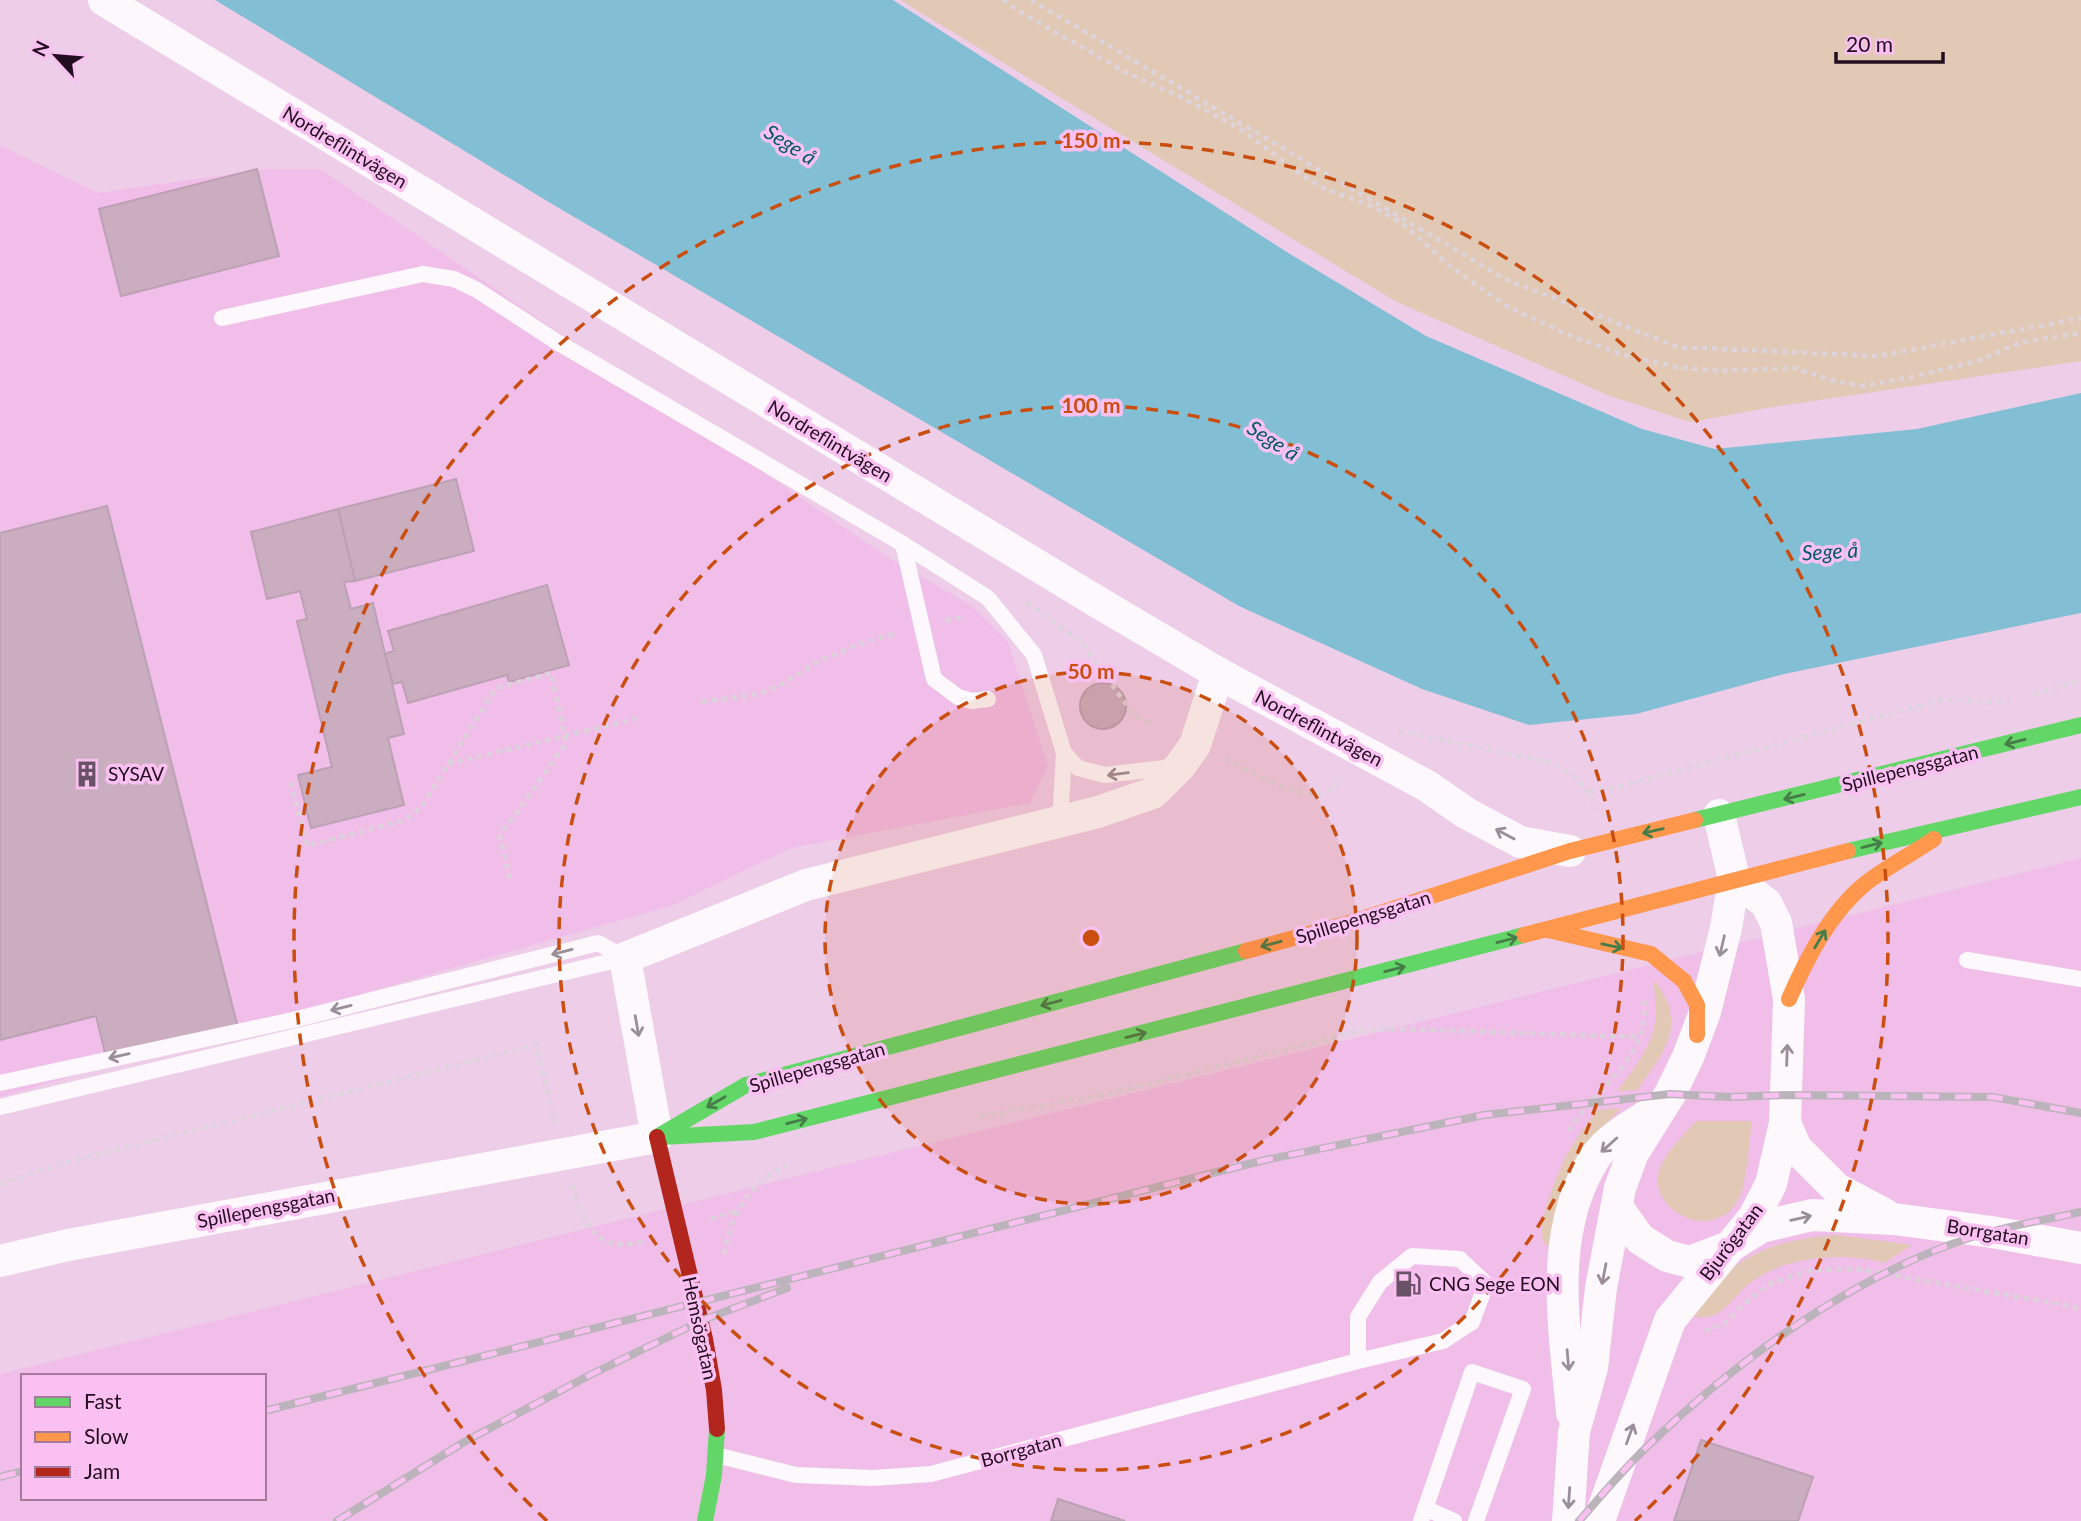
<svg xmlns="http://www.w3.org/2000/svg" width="2081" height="1521" font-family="Lato,sans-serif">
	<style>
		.built { fill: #f0bee8; fill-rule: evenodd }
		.green { fill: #e1c9b5 }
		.water { fill: #83bfd4 }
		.building { fill: #caaec0; stroke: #bca0b3; stroke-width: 2 }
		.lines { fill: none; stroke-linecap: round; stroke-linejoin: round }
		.path { stroke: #ddd3db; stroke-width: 4.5; stroke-dasharray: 5 5; stroke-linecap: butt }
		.lane { stroke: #fcf8fc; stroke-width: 16 }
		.street { stroke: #fcf8fc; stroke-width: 32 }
		.fast { stroke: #63d668; stroke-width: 16 }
		.slow { stroke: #ff974d; stroke-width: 16 }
		.jam { stroke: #b3261e; stroke-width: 16 }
		.rail-casing { stroke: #bcb4bb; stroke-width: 8 }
		.rail { stroke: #fac0f1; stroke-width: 5; stroke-dasharray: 16; stroke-linecap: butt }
		.oneway { stroke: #467c48 }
		.oneway2 { stroke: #9a8f99 }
		.ring { fill: none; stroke: #ca4e0f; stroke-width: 3.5; stroke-dasharray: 12 9 }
		.labels { text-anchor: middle; stroke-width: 7; stroke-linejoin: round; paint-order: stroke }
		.street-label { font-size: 19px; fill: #220e20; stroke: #fac0f1 }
		.poi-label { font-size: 19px; fill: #220e20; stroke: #fac0f1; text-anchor: start }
		.water-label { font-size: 21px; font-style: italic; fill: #005a67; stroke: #fac0f1 }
		.centre { fill: #ca4e0f; stroke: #fac0f1; stroke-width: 3.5 }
		.ring-label { font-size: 21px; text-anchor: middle; font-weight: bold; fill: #ca4e0f; stroke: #fac0f1; stroke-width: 7; stroke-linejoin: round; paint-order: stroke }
	</style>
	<rect width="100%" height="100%" fill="#edcde8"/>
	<!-- built -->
	<g class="built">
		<path d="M0 145 97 193 267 169H320L886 556 972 606 1008 642 1048 766 1030 803 791 848 673 905 0 1097Z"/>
		<path d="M2081 858V1521H0V1374ZM23 1376H264V1498H23Z"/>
	</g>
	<!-- green -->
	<g class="green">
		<path d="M900 0H2081V361L1767 408 1690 422 1610 396 1395 301Z"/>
		<path d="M1653 979C1689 1022 1665 1052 1637 1090L1617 1091C1634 1070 1653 1045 1656 1018 1657 1006 1654 992 1653 979Z"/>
		<path d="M1621 1108 1591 1140 1552 1248C1548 1246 1545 1245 1543 1241 1535 1227 1559 1171 1566 1156 1575 1140 1586 1125 1597 1110Z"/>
		<path d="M1696 1121H1752C1749 1141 1747 1183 1738 1200 1713 1247 1634 1206 1665 1158 1673 1145 1686 1133 1696 1121Z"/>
		<path d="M1837 1235 1912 1245 1884 1263C1851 1253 1804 1256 1772 1270 1763 1274 1752 1281 1745 1287 1728 1304 1719 1322 1692 1316 1701 1304 1708 1291 1718 1281 1750 1248 1793 1238 1837 1235Z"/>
	</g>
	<!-- water -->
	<path class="water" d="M215 0H893L1290 254 1426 336 1642 429 1715 449 1917 429 2081 393V613L1784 674 1636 714 1529 725 1422 689 1239 606 552 204Z"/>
	<!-- building -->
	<g class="building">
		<path d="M257 169 279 256 121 296 99 209Z"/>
		<path d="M456 479 474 551 355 581 338 509Z"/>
		<path d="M107 506 238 1028 106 1057 96 1016 0 1040V533Z"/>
		<path d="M338 509 355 581 344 582 351 609 373 603 404 734 388 738 404 805 311 828 298 775 332 767 297 621 307 619 300 591 267 599 251 532Z"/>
		<path d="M547 585 569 665 509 682 507 675 408 703 402 682 393 684 385 654 394 651 388 631Z"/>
		<circle cx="1103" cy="706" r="23"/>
		<path d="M1701 1440 1813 1477 1798 1521H1674Z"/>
		<path d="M1058 1499 1125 1521H1051Z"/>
	</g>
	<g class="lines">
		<!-- path -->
		<g class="path">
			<path d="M1003 0 1015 9 1129 74 1181 97 1242 130 1299 173 1321 187 1371 206 1401 222 1451 267 1510 308 1571 336 1624 355 1676 367 1720 371 1795 368 1834 381 1862 386 1917 376 1981 360 2021 342 2081 333"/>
			<path d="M1031 0 1507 280 1678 347 1878 356 2081 318"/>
			<path d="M1027 602 1082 643 1133 714 1152 725"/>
			<path d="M946 620 958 618 964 614"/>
			<path d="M2034 695 2081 680"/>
			<path d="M702 702 757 694 779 686 819 661 862 643 897 633"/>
			<path d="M1399 731 1550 762C1574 775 1586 783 1595 809"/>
			<path d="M1225 759C1248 770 1301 802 1326 792 1334 789 1337 784 1342 777"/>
			<path d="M448 764 639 718"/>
			<path d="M291 782 307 846 402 821 420 809 496 688 551 673 566 743 500 836 511 884"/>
			<path d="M1589 791 1614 788 1942 700C1967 698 1984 706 2009 701"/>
			<path d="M980 1116 1107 1094 1359 1031 1399 1029 1640 1037"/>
			<path d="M1569 1131C1597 1084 1651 1059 1644 997"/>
			<path d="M0 1184 71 1161 536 1045 555 1123"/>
			<path d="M572 1185C583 1224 597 1255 643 1241"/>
			<path d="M711 1219 736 1211"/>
			<path d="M724 1254C730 1216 750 1182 786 1165"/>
			<path d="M1705 1331 1724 1324 1745 1303 1771 1283 1812 1270 1857 1269 2081 1308"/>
		</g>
		<!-- lane -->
		<g class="lane">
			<path d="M222 318 423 274 454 279 477 290 557 342 903 544 988 598 1034 655 1064 753 1078 768 1105 775 1173 767"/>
			<path d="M903 544 934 679 958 697 972 701 988 699"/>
			<path d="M1060 822 1064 753"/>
			<path d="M1967 960 2081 979"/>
			<path d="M0 1083 293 1020 598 943 625 958"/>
			<path d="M0 1107 625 958"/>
			<path d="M716 1455 796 1475 873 1478 931 1474 1358 1361 1443 1341 1472 1322 1486 1284 1460 1259 1412 1256 1380 1282 1358 1317V1361"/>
			<path d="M1425 1508 1454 1521"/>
			<path d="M1421 1521 1472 1372 1523 1389 1476 1521"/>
		</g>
		<!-- street -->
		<g class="street">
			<path d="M104 0 1101 604 1218 673 1427 786 1466 813 1520 842 1570 851"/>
			<path d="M1785 1123 1796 1148 1837 1189 1884 1214"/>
			<path d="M1617 1207 1640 1239 1667 1256 1690 1262 1729 1247 1761 1227 1812 1215 1894 1219 1992 1232 2081 1248"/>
			<path d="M0 1261 68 1245 657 1137 625 958 806 885 1098 812 1153 793 1180 766 1195 745 1218 673"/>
			<path d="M1572 1413C1565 1329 1546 1232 1596 1156 1609 1138 1632 1125 1651 1113"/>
			<path d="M1568 1521 1574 1432 1592 1368 1601 1288 1620 1188 1633 1153 1670 1094 1688 1057 1705 1012 1726 928 1734 879 1719 815"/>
			<path d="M1599 1521 1670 1320 1754 1217 1771 1184 1785 1123 1789 999 1776 923 1766 903 1734 879"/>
		</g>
		<!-- fast -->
		<g class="fast">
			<path d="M1695 820 2081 725"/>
			<path d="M1848 851 2081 797"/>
			<path d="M657 1137 746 1085 1246 951"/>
			<path d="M662 1137 754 1132 1524 935"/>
			<path d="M705 1521 714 1475 717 1429"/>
		</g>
		<!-- slow -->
		<g class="slow">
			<path d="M1548 930 1651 954 1684 981 1697 1005V1035"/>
			<path d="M1524 935 1848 851"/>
			<path d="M1246 951 1349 923 1570 851 1695 820"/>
			<path d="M1789 999C1807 958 1830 912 1866 883 1887 867 1912 854 1934 839"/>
		</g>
		<!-- jam -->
		<path class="jam" d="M657 1137 705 1339 714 1390 717 1429"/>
		<!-- rail casing -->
		<g class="rail-casing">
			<g id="rail">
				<path d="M264 1411 1265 1160 1484 1115 1670 1094 1729 1097 1786 1095 1993 1097 2081 1113"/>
				<path d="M0 1477 23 1471"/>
				<path d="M337 1521 464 1442 590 1375 703 1320 787 1288"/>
				<path d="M1579 1521C1602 1495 1625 1467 1651 1443 1739 1358 1855 1275 1972 1237 2007 1226 2045 1220 2081 1212"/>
			</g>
		</g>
		<!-- rail -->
		<use href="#rail" class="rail"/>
	</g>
	<!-- one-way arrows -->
	<defs><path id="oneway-shaft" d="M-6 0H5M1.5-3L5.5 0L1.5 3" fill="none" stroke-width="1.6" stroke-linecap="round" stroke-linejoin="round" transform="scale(1.75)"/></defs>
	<g class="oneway">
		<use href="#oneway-shaft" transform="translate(2015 742) rotate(166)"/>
		<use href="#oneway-shaft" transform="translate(1794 797) rotate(166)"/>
		<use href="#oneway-shaft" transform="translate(1653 831) rotate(167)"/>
		<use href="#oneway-shaft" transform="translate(1872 845) rotate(-14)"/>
		<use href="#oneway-shaft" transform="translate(1820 939) rotate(-59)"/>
		<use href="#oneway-shaft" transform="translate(1507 940) rotate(-15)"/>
		<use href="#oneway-shaft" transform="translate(1271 944) rotate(165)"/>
		<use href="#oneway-shaft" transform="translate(1612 946) rotate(12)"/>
		<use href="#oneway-shaft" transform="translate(1395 969) rotate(-14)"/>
		<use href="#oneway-shaft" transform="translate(1051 1003) rotate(165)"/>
		<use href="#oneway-shaft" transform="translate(1136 1035) rotate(-14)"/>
		<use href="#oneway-shaft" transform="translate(716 1102) rotate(150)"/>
		<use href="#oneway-shaft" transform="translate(797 1121) rotate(-14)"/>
	</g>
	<g class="oneway2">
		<use href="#oneway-shaft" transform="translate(1118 774) rotate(173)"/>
		<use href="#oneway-shaft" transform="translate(1505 834) rotate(-152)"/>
		<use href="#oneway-shaft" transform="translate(1722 946) rotate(103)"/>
		<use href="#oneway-shaft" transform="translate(562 952) rotate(166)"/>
		<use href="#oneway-shaft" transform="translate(341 1008) rotate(166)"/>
		<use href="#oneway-shaft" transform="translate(637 1026) rotate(80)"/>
		<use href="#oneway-shaft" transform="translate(1787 1055) rotate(-88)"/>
		<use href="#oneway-shaft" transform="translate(119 1056) rotate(167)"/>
		<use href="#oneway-shaft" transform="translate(1609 1145) rotate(138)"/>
		<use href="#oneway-shaft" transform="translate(1801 1218) rotate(-13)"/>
		<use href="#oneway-shaft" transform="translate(1604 1274) rotate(101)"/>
		<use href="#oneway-shaft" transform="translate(1568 1360) rotate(85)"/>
		<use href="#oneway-shaft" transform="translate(1630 1434) rotate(-70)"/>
		<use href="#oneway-shaft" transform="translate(1569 1498) rotate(94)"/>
	</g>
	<!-- distance rings -->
	<circle cx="1091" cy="938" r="266" fill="#ca4e0f" fill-opacity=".12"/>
	<g class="ring">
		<circle cx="1091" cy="938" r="266"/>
		<circle cx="1091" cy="938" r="532"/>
		<path d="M547 1521A797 797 0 1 1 1635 1521"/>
	</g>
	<!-- icons -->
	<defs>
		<g id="building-bare" transform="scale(2.1)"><path d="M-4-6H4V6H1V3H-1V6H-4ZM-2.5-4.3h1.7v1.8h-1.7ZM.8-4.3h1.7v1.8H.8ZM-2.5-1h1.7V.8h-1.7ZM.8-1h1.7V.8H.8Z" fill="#695166" stroke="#fac0f1" stroke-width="2.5" paint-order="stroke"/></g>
		<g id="fuel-bare" transform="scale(2.1)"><path d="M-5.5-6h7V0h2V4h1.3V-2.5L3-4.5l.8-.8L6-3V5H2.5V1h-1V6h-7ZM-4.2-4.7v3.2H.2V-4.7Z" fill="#695166" stroke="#fac0f1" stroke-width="2.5" paint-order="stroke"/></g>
	</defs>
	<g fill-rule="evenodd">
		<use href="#building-bare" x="87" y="774"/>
		<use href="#fuel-bare" x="1408" y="1284"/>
	</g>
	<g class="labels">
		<!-- street labels -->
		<g class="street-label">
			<text transform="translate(345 147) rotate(31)" y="7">Nordreflintvägen</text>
			<text transform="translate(830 441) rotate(31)" y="7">Nordreflintvägen</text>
			<text transform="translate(1319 728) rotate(28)" y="7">Nordreflintvägen</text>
			<text transform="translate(1910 768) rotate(-14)" y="7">Spillepengsgatan</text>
			<text transform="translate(1363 917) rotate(-17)" y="7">Spillepengsgatan</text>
			<text transform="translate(817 1067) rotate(-16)" y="7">Spillepengsgatan</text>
			<text transform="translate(266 1208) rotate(-11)" y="7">Spillepengsgatan</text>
			<text transform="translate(1988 1232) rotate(9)" y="7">Borrgatan</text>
			<text transform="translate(1731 1242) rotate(-53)" y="7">Bjurögatan</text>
			<text transform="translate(700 1328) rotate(78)" y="7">Hemsögatan</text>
			<text transform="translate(1021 1450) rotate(-15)" y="7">Borrgatan</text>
		</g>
		<!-- poi labels -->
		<g class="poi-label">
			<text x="108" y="781">SYSAV</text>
			<text x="1429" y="1291">CNG Sege EON</text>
		</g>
		<!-- water labels -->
		<g class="water-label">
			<text transform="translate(790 145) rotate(32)" y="7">Sege å</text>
			<text transform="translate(1273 441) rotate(32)" y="7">Sege å</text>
			<text transform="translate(1830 552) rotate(-3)" y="7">Sege å</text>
		</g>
	</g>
	<circle cx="1091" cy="938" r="10" class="centre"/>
	<g class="ring-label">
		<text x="1091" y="148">150 m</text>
		<text x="1091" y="413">100 m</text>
		<text x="1091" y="679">50 m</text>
	</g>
	<!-- legend -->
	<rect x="21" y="1374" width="245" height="126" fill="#fac0f1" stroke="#a4799d" stroke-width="2"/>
	<rect x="35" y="1397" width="35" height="10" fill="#63d668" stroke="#a4799d" stroke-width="2"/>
	<text x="84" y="1409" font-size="21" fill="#220e20">Fast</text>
	<rect x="35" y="1432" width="35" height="10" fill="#ff974d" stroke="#a4799d" stroke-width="2"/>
	<text x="84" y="1444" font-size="21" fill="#220e20">Slow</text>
	<rect x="35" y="1467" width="35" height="10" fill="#b3261e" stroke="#a4799d" stroke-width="2"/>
	<text x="84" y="1479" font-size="21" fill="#220e20">Jam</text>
	<!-- north arrow -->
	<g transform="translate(56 56) rotate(296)" stroke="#fac0f1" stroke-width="5" paint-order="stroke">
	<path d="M0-5L12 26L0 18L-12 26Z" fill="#220e20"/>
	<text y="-10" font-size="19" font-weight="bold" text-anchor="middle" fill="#220e20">N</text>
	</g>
	<!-- scale -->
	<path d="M1836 52v10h107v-10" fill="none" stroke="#220e20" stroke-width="3.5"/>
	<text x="1846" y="52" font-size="21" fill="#220e20" stroke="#fac0f1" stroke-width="5" paint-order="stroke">20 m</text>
</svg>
